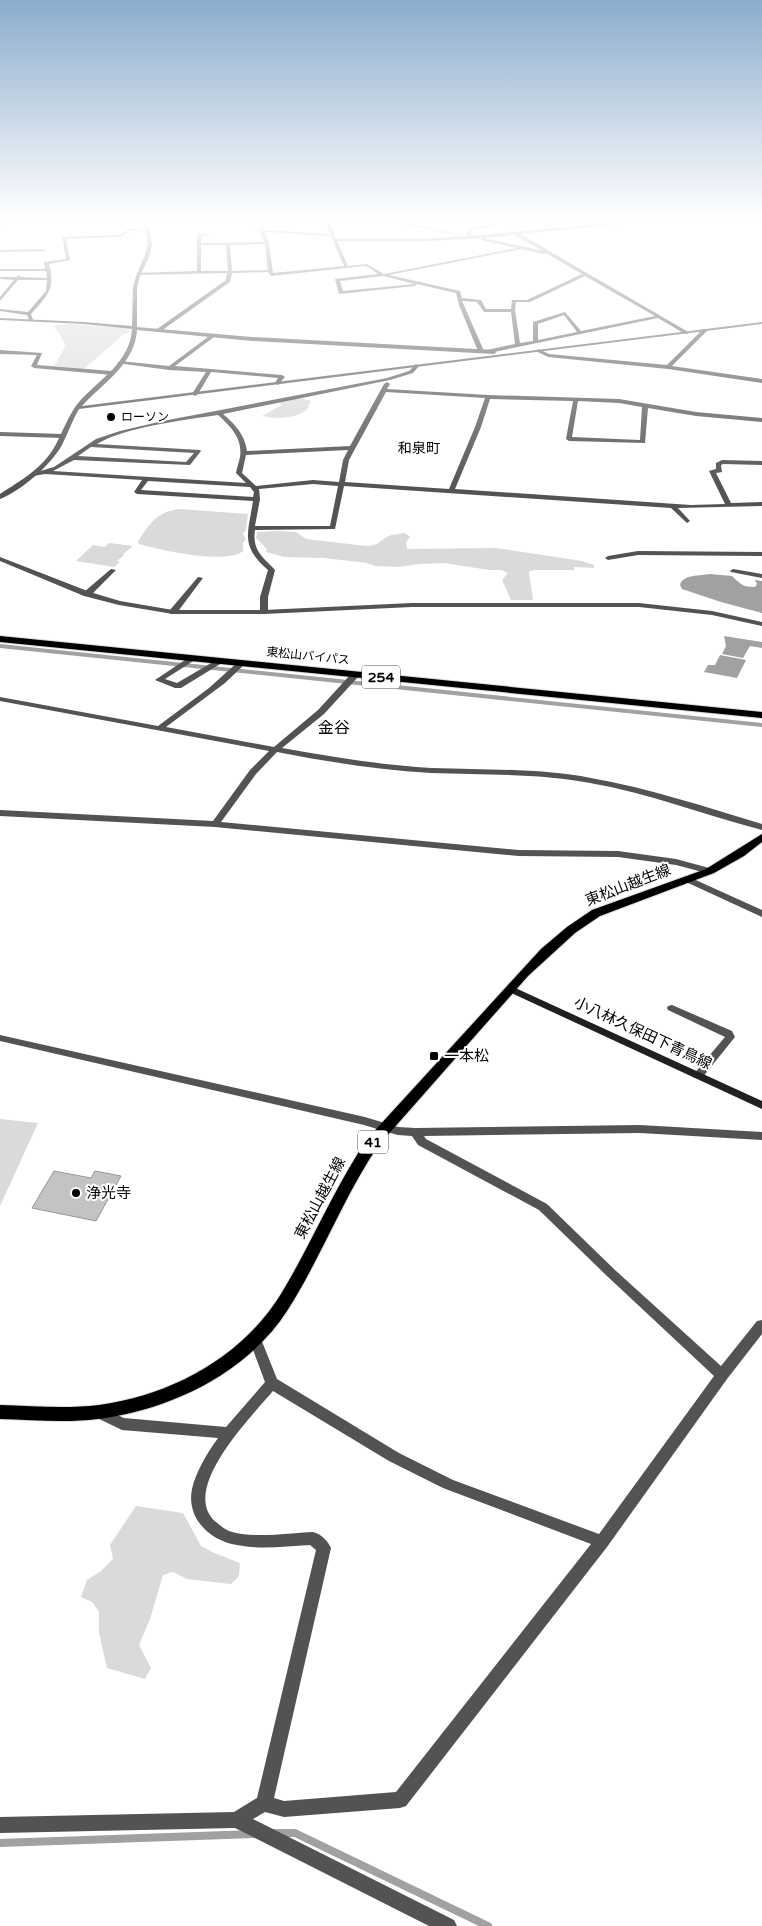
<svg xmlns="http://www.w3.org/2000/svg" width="762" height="1926" font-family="'Varela Round','Noto Sans JP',sans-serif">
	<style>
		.green { fill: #dadada }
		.water { fill: #a1a1a1 }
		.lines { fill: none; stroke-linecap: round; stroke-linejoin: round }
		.stream-far1 { stroke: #a1a1a1; stroke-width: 4 }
		.stream { stroke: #a1a1a1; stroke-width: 8 }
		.building { fill: #c3c3c3; stroke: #979797 }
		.primary-casing { stroke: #dbdbdb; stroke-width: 2 }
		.trunk-casing { stroke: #dbdbdb; stroke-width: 2 }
		.minor { fill: #535353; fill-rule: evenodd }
		.tertiary { fill: #535353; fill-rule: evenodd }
		.secondary { fill: #202020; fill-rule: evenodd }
		.primary { fill: #000; fill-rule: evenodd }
		.trunk { fill: #000; fill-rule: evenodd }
		.poi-dot { fill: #000; stroke: #fff; stroke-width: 2 }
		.labels { text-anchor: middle; stroke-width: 4; stroke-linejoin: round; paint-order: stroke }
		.far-poi-label { font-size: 12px; fill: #000; stroke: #fff; text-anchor: start }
		.far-street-label { font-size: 12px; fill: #000; stroke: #fff }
		.far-neighbourhood-label { font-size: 14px; fill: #000; stroke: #fff }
		.shield { fill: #fff; stroke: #4c4c4c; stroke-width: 1 }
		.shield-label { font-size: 14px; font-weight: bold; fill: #000 }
		.street-label { font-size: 15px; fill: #000; stroke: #fff }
		.poi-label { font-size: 15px; fill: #000; stroke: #fff; text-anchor: start }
		.neighbourhood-label { font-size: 16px; fill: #000; stroke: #fff }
	</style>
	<rect width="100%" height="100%" fill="#fff"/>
	<!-- green -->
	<g class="green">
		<path d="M72 324 123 328 129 330V333L124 334 84 369 54 366 65 347 64 342 54 325Z"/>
		<path d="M301 398 311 401 308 405 309 407C301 418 279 420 262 416L282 405 279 402Z"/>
		<path d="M179 509 248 514 246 530 243 534 246 539 243 543V551C226 565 160 550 139 544L138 541C151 523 156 512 179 509Z"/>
		<path d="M277 531 296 532 306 539 366 546C376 546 378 543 385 538 390 534 399 534 405 533L410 537 406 542 407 549 496 548 582 561 594 565V568L574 567V570H533L529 572 533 600H511L502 580 508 573 501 570H489L444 563 419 564 398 567 375 566 367 563 324 558 284 557 266 552 267 549 256 538 257 532Z"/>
		<path d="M109 543 133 546 123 554 124 555 117 561 120 562 114 567 76 561 93 545 105 547Z"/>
		<path d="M0 1119 38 1123 0 1206Z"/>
		<path d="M136 1506 183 1513 201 1546 212 1552 240 1563 239 1576 231 1584 187 1579 173 1572 163 1575 150 1619 139 1645 151 1668 145 1679 107 1668 99 1633V1612L92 1602 81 1597 87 1580 101 1571 113 1559 110 1545Z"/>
	</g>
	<!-- water -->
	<g class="water">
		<path d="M710 574 732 576C740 584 743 587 755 587L757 584 755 580 762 581V613L721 602 682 589 680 585C683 574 700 576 710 574Z"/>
		<path d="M724 636 762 642V648L750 646 743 658 722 654 726 646Z"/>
		<path d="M720 655 746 660 737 678 704 672 708 665H715Z"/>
	</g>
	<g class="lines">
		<!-- stream-far1 -->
		<path class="stream-far1" d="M0 646 762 725"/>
		<!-- stream -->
		<g class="stream">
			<path d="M275 1833H295L488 1926"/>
			<path d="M0 1843 254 1834"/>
		</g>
	</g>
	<!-- building -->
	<path class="building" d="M54 1171 91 1178 95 1171 121 1176 96 1221 32 1208Z"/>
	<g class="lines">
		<!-- primary casing -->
		<g class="primary-casing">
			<path id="primary" d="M762 834V842L744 856 714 873 600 916 575 933 528 976 378 1146C343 1198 321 1258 287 1311 247 1373 170 1410 98 1419 66 1423 33 1420 0 1419V1405C33 1406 66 1409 99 1405 172 1395 242 1357 281 1294 312 1243 334 1188 368 1138L541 949 567 927 592 910 706 869Z"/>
		</g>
		<!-- trunk casing -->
		<g class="trunk-casing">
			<path id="trunk" d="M0 636 762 712V718L0 642Z"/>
		</g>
		<!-- minor -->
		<g class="minor">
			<path d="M38 218H46L0 225V223Z"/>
			<path d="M259 218H263L264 230 330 234 323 218H327L336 239H425L466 236 470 228 490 225 482 218H486L496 226 473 230 470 236 553 228 527 218H532L558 228 674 218 672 219 520 234 690 333 685 334 658 318 489 353 487 350 515 344 511 312H484L477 302 462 301 484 351 481 353 478 351 459 305 456 293 417 284 415 286 339 294 335 279 378 274 366 266 271 276 268 272 232 273 230 282 161 331H157V329L226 280 227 273 138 275 136 273 197 271V235L199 234 214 235 201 236V243L264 242 260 232 254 230 260 229ZM265 232 331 236 344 266 273 273 269 243ZM514 235 543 251 484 238ZM482 238 481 240 517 248 384 274 367 264 348 266 337 241H425ZM265 244 268 270 232 271 230 245ZM201 245H226L228 271H201ZM521 249 544 254 546 253 582 274 527 300H512L511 309H486L481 300 462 298 460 291 389 275ZM383 276 415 284 343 291 340 281ZM585 276 655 316 581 331 565 312 533 322V341L520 343 515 310 516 302H530ZM564 315 577 332 538 340V324Z"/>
			<path d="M377 218H383L458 234 456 235Z"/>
			<path d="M129 229 149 230 130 231 121 237 66 239 70 260 49 264C56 289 47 296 31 314L33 320H29L27 315 0 311V309L28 312 46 291 47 280H18L0 301V297L14 280 0 279V277H16L19 275 21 277 47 278 46 271H0V269H45L44 262 66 259 62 237 120 235Z"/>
			<path d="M44 249 46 251 0 252V250Z"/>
			<path d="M703 329 708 330 672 366 762 379V383L668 369 548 357 536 351 539 349 549 354 667 365Z"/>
			<path d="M212 334 214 337 175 366 282 375 285 377 278 385 275 383 278 378 211 372 198 394 195 396 192 394 206 372 169 370 117 363 120 361 169 366Z"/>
			<path d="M0 350 42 353 37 365 112 371 115 373 112 375 34 368 31 366 37 355 0 354Z"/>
			<path d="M416 364 419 366 413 373 390 380 223 414C235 424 245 435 247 451L350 446 384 384 387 382 390 384 387 389 488 395 619 399 696 412 762 418V422L696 416 648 408 645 443 569 441 566 439 573 401 490 399 481 427 455 489 691 505 725 504 709 471 716 469V463L722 460 762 461V465L723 464 721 465 722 472 716 473 731 503 762 502V506L678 508 690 521 687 523 671 508 344 486 335 529 255 530C252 551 263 557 275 570L268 597V612L264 614 260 612V597L268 570C240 546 248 534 253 501L137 494 134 492 142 480 45 474 33 476 30 474 54 467 96 439 120 431 163 421 387 378 409 371ZM386 392 485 398 475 427 449 489 345 482 349 460ZM578 401 619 403 642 407 640 440 572 437ZM218 415C230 426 243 438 240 457 239 462 237 467 236 473L246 483 53 471 74 460 190 465 201 451 200 450 97 444C125 427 184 420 218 415ZM91 447 194 453 186 462 78 456ZM348 450 343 460 339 482 313 480 256 486 242 473 246 455ZM148 481 250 487 254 492 253 497 141 490ZM313 484 338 486 330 526H255L260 499 259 489Z"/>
			<path d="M0 432 63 434 66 436 63 438 0 436Z"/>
			<path d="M638 551 762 552V556L638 555 608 560 605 558 608 556Z"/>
			<path d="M111 569 116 570 90 596H84V592Z"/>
			<path d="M733 569 762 574V578L731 572 730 571Z"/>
			<path d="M198 577 203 578 176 614H170V610Z"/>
			<path d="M191 656H194L198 658 165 679 177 683 218 659H224L225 661 181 688H175L155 680Z"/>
			<path d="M239 661H245L246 663 225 683 166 727 274 747 318 710 352 673H355L359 675 358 677 324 714 282 748C331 757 382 765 432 768 485 770 538 768 591 778 649 788 705 807 762 824V830C704 815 649 793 590 783 538 773 484 775 431 773 380 770 328 762 277 752L256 774 221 822 519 850 618 851 676 859 713 869 715 871 710 874 676 865 618 857 519 856 215 827 0 816V810L213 821 250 770 269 751 0 701V697L158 726 209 688Z"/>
			<path d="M689 877 762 910V917L686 882 684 880Z"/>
			<path d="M672 1005 732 1031 735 1037 702 1078H694L693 1075 725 1037 668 1010 667 1008 668 1006Z"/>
			<path d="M384 1123 398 1127 415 1128 640 1125 762 1132V1140L640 1133 424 1136 426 1139 547 1204 615 1270 721 1366 757 1321 762 1320V1334L727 1379 607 1547 406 1806 400 1808 284 1817 265 1812 253 1819 454 1920 457 1926H429L235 1828 0 1833V1817L234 1812 257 1798 316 1550 310 1545C286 1546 261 1550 237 1545 210 1541 186 1518 192 1489 196 1471 208 1452 218 1438L122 1430 93 1416 91 1412 93 1408 98 1406 124 1418 226 1427 265 1382 249 1339 250 1335 255 1334 260 1335 261 1339 277 1379 399 1453 453 1480 599 1534 714 1376 607 1276 539 1210 418 1145 412 1136 398 1135 380 1130 378 1127 380 1124ZM273 1391 389 1461 443 1488 591 1544 396 1792 284 1801 274 1798 331 1548C328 1541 321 1534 313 1532 289 1533 252 1539 229 1531 224 1529 220 1525 216 1522 178 1490 252 1416 273 1391Z"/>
		</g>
		<!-- tertiary -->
		<g class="tertiary">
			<path d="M143 218H147L152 244 150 255 140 276 137 287V327L252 337 494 350 497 352 494 354 252 341 137 330C135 364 103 383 82 406L762 322V324L79 409C72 421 68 433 62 445 50 466 22 490 0 499V494C20 481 43 468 55 446 63 432 68 415 79 402 99 379 130 363 132 329L84 324 0 320V318L84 322 132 326 133 287 136 276 145 255 148 244Z"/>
			<path d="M0 557 90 592 120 601 173 610H264L412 603H639L712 611 762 622V626L712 615 639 607H412L264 614H173L119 605 84 596 0 561Z"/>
			<path d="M0 1035 365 1117 388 1124 390 1127 388 1130 384 1131 364 1125 0 1041Z"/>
		</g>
		<!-- secondary -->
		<path class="secondary" d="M511 986 762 1101V1109L507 991 506 989Z"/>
		<!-- primary -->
		<use href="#primary" class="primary"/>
		<!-- trunk -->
		<use href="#trunk" class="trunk"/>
	</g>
	<!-- sky -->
	<linearGradient id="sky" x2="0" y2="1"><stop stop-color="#8baccc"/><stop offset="0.45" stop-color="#fff"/><stop offset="1" stop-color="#fff" stop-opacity="0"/></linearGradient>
	<rect width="762" height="487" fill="url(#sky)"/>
	<!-- markers -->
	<g class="poi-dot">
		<circle cx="111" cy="417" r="5"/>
		<rect x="429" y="1051" width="10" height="10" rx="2.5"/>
		<circle cx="76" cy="1193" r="5"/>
	</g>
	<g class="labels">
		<!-- far-poi labels -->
		<g class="far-poi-label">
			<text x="121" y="421">ローソン</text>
		</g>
		<!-- far-street labels -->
		<g class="far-street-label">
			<text transform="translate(308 656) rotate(6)" y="4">東松山バイパス</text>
		</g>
		<!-- far-neighbourhood labels -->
		<g class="far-neighbourhood-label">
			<text x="419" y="453">和泉町</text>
		</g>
		<!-- shield labels -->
		<g class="shield">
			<rect x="362" y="665.5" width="38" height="23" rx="4"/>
			<rect x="358" y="1130.5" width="30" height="23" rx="4"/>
		</g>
		<g class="shield-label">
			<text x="381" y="682">254</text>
			<text x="373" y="1147">41</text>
		</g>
		<!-- street labels -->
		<g class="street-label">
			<text transform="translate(628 885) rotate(-21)" y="5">東松山越生線</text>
			<text transform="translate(643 1033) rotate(25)" y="5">小八林久保田下青鳥線</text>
			<text transform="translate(320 1198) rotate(-62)" y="5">東松山越生線</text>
		</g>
		<!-- poi labels -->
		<g class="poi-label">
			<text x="444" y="1061">一本松</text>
			<text x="86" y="1198">浄光寺</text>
		</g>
		<!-- neighbourhood labels -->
		<g class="neighbourhood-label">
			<text x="334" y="733">金谷</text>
		</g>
	</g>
</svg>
